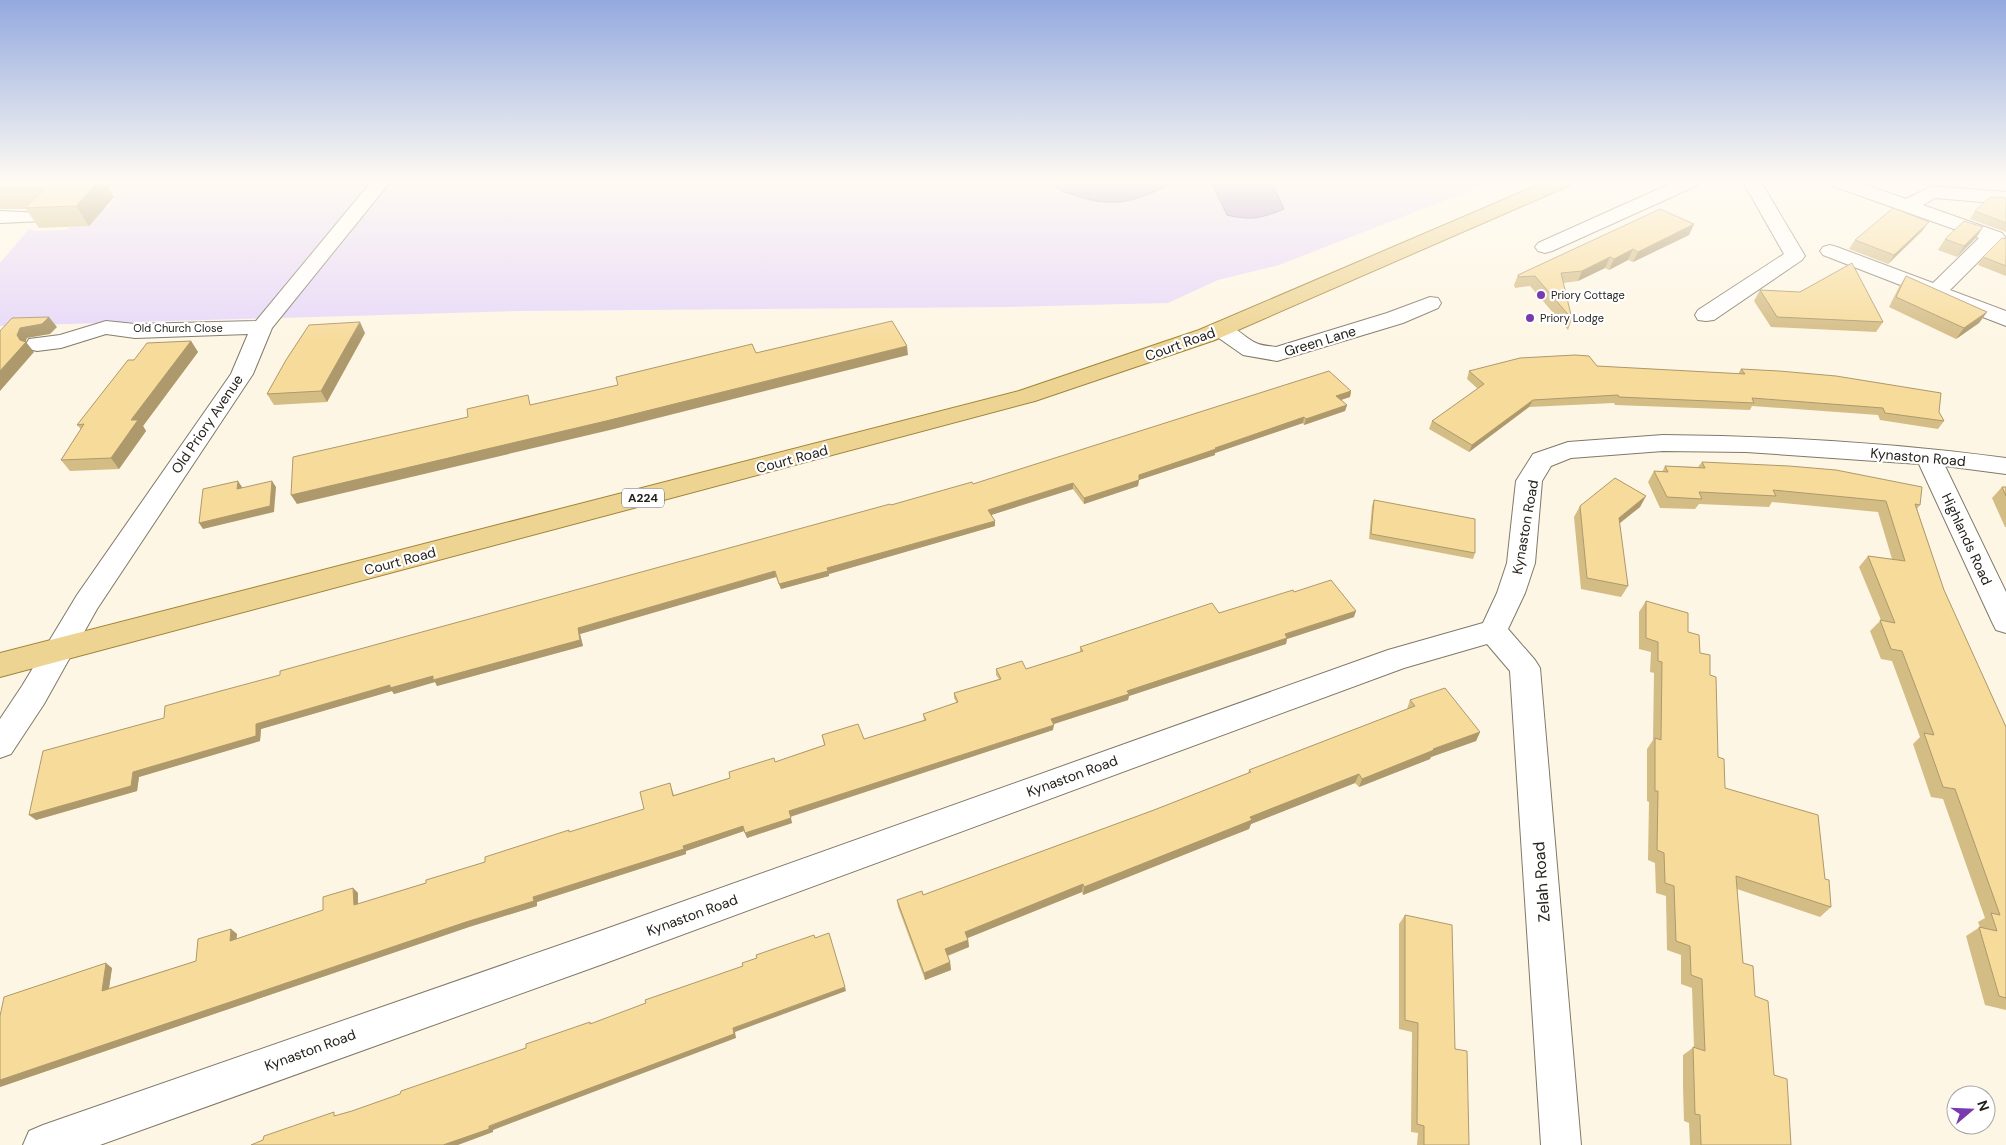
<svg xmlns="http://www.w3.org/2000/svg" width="2006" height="1145" font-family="'DM Sans',sans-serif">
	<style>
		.green { fill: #e7d8f9 }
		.water { fill: #b398d2; stroke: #88759b }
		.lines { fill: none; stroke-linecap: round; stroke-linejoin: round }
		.minor-casing { stroke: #807969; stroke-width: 2 }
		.major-casing { stroke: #a0843a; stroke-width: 2 }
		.minor { fill: #fff; fill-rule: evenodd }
		.major { fill: #eed492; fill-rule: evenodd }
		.wall { fill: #d4bc85 }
		.shaded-wall { fill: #ad996c }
		.building { fill: #f7db9b; stroke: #ad996c }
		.poi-dot { fill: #7a3aaf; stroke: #fff; stroke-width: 2 }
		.labels { text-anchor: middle; stroke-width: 4.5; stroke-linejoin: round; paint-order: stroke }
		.far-poi-label { font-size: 11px; fill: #25221c; stroke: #fff; text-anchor: start }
		.far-street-label { font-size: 11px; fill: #25221c; stroke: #fff }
		.shield { fill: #fff; stroke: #666460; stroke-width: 1 }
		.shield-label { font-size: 12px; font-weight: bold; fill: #25221c }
		.street-label { font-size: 14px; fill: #25221c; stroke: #fff }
		.near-street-label { font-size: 16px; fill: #25221c; stroke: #fff }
	</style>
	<rect width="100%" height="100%" fill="#fef6e4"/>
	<!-- green -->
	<path class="green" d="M114 182H1492L1279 265 1218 280 1168 303 1005 307 520 311 0 326V263L29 229 36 231 66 230 69 227 89 226 99 209H107L116 198H99Z"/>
	<!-- water -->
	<g class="water">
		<path d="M1052 182H1176C1137 200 1117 210 1074 195 1064 192 1058 191 1052 182Z"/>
		<path d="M1211 182H1278L1274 187 1284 209C1262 218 1251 221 1227 215Z"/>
	</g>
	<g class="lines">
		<!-- minor casing -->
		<g class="minor-casing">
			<g id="minor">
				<path d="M371 182H390L272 328 253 374 97 609 44 704 11 754 0 758V719L22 686 77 595 231 374 248 334 135 338 106 334 61 348 37 351 29 349 26 344 29 339 60 335 106 321 135 324 256 321Z"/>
				<path d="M1674 182H1698L1696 186 1552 251 1545 253 1538 251 1535 247 1538 243Z"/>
				<path d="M1743 182H1761L1805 256 1802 260 1714 320 1706 321 1698 320 1695 315 1698 310 1784 254Z"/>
				<path d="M1831 182H1858L1906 199 1932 186 2006 192V204L1935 198 1923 205 2002 233 2005 237 2002 241 1997 243 1950 290 2006 311V326L1823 255 1820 251 1823 247 1830 245 1837 247 1933 283 1979 238 1833 186Z"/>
				<path d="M0 211 43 213 46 217 43 221 0 223Z"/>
				<path d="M1430 297 1438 298 1441 303 1438 308 1403 323 1277 361 1243 355 1213 334 1210 329 1213 324C1232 320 1241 336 1256 343 1262 346 1270 346 1276 347L1387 313Z"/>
				<path d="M1663 435C1778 436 1892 443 2006 458V474L1945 466 2006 592V633L1996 630 1992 622 1919 464 1746 452 1663 451 1571 458 1551 466 1542 481 1535 563 1525 593 1508 629 1535 660 1540 668 1581 1145H1541L1510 671 1487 644 1404 668 603 964 100 1145H23L29 1131 43 1125 603 930 1388 650 1483 623 1497 593 1507 563 1516 481 1533 454 1568 442Z"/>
			</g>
		</g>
		<!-- major casing -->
		<g class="major-casing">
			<path id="major" d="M1545 182H1570L1568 186 1215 340 1035 401 0 677V653L1019 391 1199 330Z"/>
		</g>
		<!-- minor -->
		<use href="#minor" class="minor"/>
		<!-- major -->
		<use href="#major" class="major"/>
	</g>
	<!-- wall -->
	<g class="wall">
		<path d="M0 182H114L108 188 114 197 89 226 39 228 26 209H0Z"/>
		<path d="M2006 198V232L1970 219 1975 211Z"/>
		<path d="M1694 224 1689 235 1633 262 1628 260 1609 270 1605 268 1578 281 1563 283 1572 319 1568 330 1530 286 1515 288 1514 285 1518 275Z"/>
		<path d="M1983 227 1976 238 1957 257 1938 250 1945 239Z"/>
		<path d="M1922 231 1888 264 1849 249 1855 240Z"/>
		<path d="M2006 239V276L1978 265 1983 257Z"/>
		<path d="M1906 276 1987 312 1979 323 1956 339 1889 307 1899 287Z"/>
		<path d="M1760 290 1883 322 1876 332 1771 327 1754 301Z"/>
		<path d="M365 333 327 402 274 405 267 394Z"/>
		<path d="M191 341 198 352 143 426 146 431 119 469 70 471 61 460 81 429 77 425 134 360Z"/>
		<path d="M1597 366 1738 374 1741 369 1939 412 1944 421 1938 429 1880 420 1878 415 1752 406 1750 410 1615 405 1614 403 1529 407 1469 452 1429 429 1432 421 1478 389 1467 379 1469 371Z"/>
		<path d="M1351 391 1350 397 1340 400 1347 405 1345 411 1304 425 1303 423 1215 453V455L1139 480 1138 486 1084 504 1073 489 991 515 995 526 829 574V576L781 589 776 577 580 634 583 646 437 686 435 682 394 694 392 691 261 729 260 741 139 777 137 791 36 820 164 718 891 505Z"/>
		<path d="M1702 462 1920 505 1917 509 1944 590 2006 727V1010L1985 1005 1966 936 1980 927 1978 922 1985 918 1943 799 1931 797 1913 744 1920 737 1892 661 1881 659 1870 631 1881 620 1859 567 1868 556 1892 559 1878 512 1772 502 1769 507 1699 504 1695 509 1660 508 1648 482 1654 471 1662 472 1665 466 1698 467Z"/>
		<path d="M2002 487H2006V527H2005L1992 498Z"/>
		<path d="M1646 496 1640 507 1619 524 1628 586 1621 597 1581 589 1574 517 1580 506Z"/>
		<path d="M1374 500 1475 553 1473 559 1369 539 1372 506Z"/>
		<path d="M1294 592 1354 617 1287 639 1286 644 1129 696 1128 700 1053 724V730L790 816 792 823 747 838 744 831 686 851V854L537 902V906L469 927 0 1087 112 968 109 988 196 961 231 929 237 934 236 939 323 910 353 888 358 893V904L426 883 570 832 644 809 670 783 674 795 730 778 824 745 822 735 864 739 924 720 923 714 957 703 954 698V693L999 679 996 675V669H1026L1080 652V647L1219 613Z"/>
		<path d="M1646 601 1688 632 1700 653 1710 675 1718 757 1725 788 1825 879 1831 907 1820 917 1737 889 1743 963 1755 996 1791 1145H1690L1689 1123 1684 1121 1683 1087V1055L1694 1047 1692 988 1681 984V955L1667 950 1666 896 1656 893 1655 863 1648 860 1649 802 1647 801V749L1653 740 1654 673 1650 672 1651 652 1639 649V612Z"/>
		<path d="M1410 700 1480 732 1476 741 1431 757 1430 759 1359 787 1355 783 1251 824 1249 829 1215 842 1083 895 1082 892 968 938 969 947 948 956 950 962 951 970 925 980 898 907 897 900 923 895 1154 810 1248 773 1249 770 1407 709Z"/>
		<path d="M1405 915 1455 1049 1469 1145H1417L1418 1133 1411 1132 1412 1032 1399 1029V924Z"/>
	</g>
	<!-- shaded-wall -->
	<g class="shaded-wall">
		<path d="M89 182H114L108 188 114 197 89 226 76 206Z"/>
		<path d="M1929 222 1922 231 1888 264 1894 255Z"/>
		<path d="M1694 224 1689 235 1633 262 1638 252Z"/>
		<path d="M1983 227 1976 238 1957 257 1964 246Z"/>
		<path d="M1633 249 1628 260 1609 270 1614 259Z"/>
		<path d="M1610 257 1605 268 1578 281 1582 271Z"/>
		<path d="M1987 312 1979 323 1956 339 1964 328Z"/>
		<path d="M49 317 57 327 50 334 27 338 25 343 26 342 34 352 0 391V371L20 328Z"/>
		<path d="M360 322 365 333 327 402 321 391Z"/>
		<path d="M191 341 198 352 143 426 146 431 119 469 111 458 131 420Z"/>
		<path d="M907 346 908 355 610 430 297 504 291 495Z"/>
		<path d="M1351 391 1350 397 1335 402 1336 396Z"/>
		<path d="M1533 400 1529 407 1469 452 1472 445Z"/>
		<path d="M1347 405 1345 411 1304 425 1306 419Z"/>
		<path d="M1304 417 1303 423 1215 453V455L1139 480 1138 486 1084 504V498L1139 475 1215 448Z"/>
		<path d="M238 481 242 487 241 495 237 489Z"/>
		<path d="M272 481 276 487 274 512 203 529 199 523Z"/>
		<path d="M1073 483V489L988 516V510Z"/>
		<path d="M1646 496 1640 507 1612 529 1619 518Z"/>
		<path d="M995 521V526L829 574V576L781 589 779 584 827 568Z"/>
		<path d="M775 571 776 577 580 634 583 646 437 686 435 682 394 694 392 691 261 729 260 741 139 777 137 791 36 820 29 815 133 772 256 724 578 628Z"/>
		<path d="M1356 611 1354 617 1287 639 1286 644 1129 696 1128 700 1051 725V719L1285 634Z"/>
		<path d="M1054 725 1053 730 790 817 789 811Z"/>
		<path d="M1480 732 1476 741 1431 757 1430 759 1359 787 1362 779 1433 749Z"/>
		<path d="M1359 774 1355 783 1251 824 1249 829 1083 895 1084 887 1250 817Z"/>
		<path d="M791 818 792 823 747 838 745 833Z"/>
		<path d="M743 826 744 831 686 851V854L537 902V906L469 927 0 1087V1080L683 846Z"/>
		<path d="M1083 884 1082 892 965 939V932Z"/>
		<path d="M353 888 358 893V910L354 905Z"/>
		<path d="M231 929 237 934 236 945 230 941Z"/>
		<path d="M968 940 969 947 946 956 945 949Z"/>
		<path d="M950 962 951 970 925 980 924 973Z"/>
		<path d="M106 963 112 968 108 995 102 991Z"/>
		<path d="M845 987 846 991 735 1032 736 1038 493 1130V1132L458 1145H443L733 1028Z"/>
	</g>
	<!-- building -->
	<g class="building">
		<path d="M0 182H98L76 206 25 208 45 189H0Z"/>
		<path d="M1990 197 2006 198V223L1975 211Z"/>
		<path d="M1893 208 1929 222 1894 255 1855 240Z"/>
		<path d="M1660 209 1694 224 1638 252 1633 249 1614 259 1610 257 1582 271 1561 273 1572 319 1535 276 1519 277 1518 275Z"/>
		<path d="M1964 221 1983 227 1964 246 1945 239Z"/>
		<path d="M2002 238 2006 239V266L1983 257Z"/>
		<path d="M1852 263 1883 322 1777 317 1760 290 1800 292Z"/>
		<path d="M1906 276 1987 312 1964 328 1896 297Z"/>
		<path d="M49 317 42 324 20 328 17 335 20 340 26 342 0 371V331L12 318Z"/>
		<path d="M892 321 907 346 606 421 291 495 293 457 468 417 467 409 528 395 530 405 618 385 616 377 752 344 756 353Z"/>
		<path d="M360 322 321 391 267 394 286 360 309 325Z"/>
		<path d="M191 341 131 420H138L111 458 61 460 84 424 77 425 128 360H134L147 343Z"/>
		<path d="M1575 355 1589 356 1597 366 1745 374 1741 369 1779 371 1836 376 1941 393 1939 412 1944 421 1885 413 1883 408 1752 398 1754 403 1619 397 1618 395 1533 400 1472 445 1432 421 1484 384 1469 371 1520 358Z"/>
		<path d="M1329 371 1351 391 1336 396 1347 405 1306 419 1304 417 1215 448 1216 449 1139 475V480L1084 498 1073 483 988 510 995 521 827 568 828 571 779 584 775 571 578 628 580 640 433 680V676L390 688V685L256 724V736L133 772 131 786 29 815 43 751 164 718 165 706 280 675V671L389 641 890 504 891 505 972 482 973 484Z"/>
		<path d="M1702 462 1789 466 1836 470 1922 487 1920 505 1915 504 1944 590 2006 727V998L1999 996 1979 927 1997 931 1991 913 2000 915 1955 789 1943 787 1924 733 1934 735 1902 651 1891 649 1880 620 1895 623 1868 556 1905 561 1886 501 1773 490 1776 496 1699 492 1702 499 1667 497 1654 471 1668 472 1665 466 1705 468Z"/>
		<path d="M1615 478 1646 496 1619 518 1628 586 1587 578 1580 506Z"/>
		<path d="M238 481 237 489 272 481 270 506 199 523 203 489Z"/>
		<path d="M2002 487H2006V496Z"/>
		<path d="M1374 500 1475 519V553L1371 534Z"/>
		<path d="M1331 580 1356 611 1285 634 1287 638 1127 691 1129 694 1051 719 1054 725 789 811 791 818 745 833 743 826 683 846 684 849 533 897 534 901 466 922 0 1080V1016L4 997 106 963 102 991 196 961 198 939 231 929 230 941 323 910V897L353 888 354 905 426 883V880L485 862V857L569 830V832L644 809 640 792 670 783 673 796 730 778 729 772 774 758 775 762 825 745 822 735 858 724 864 739 926 720 923 714 958 702 954 693 1001 679 996 669 1022 661 1026 669 1083 651 1080 647 1212 603 1219 613 1293 590 1294 592Z"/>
		<path d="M1646 601 1688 613V632L1699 635 1700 653 1710 655V675L1716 677 1718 757 1724 759 1725 788 1818 815 1825 879 1829 880 1831 907 1736 876 1743 963 1753 966 1755 996 1768 1001 1774 1075 1787 1079 1791 1145H1701L1700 1115 1695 1114 1694 1079 1693 1047 1705 1051 1702 979 1691 975 1690 946 1676 941 1674 886 1665 883 1664 853 1657 850 1658 791H1655V738L1661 740 1662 662 1658 661V642L1646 638Z"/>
		<path d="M1445 688 1480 732 1433 749 1434 750 1362 779 1359 774 1250 817 1252 820 1217 834 1084 887 1083 884 965 932 968 940 945 949 950 962 924 973 897 900 922 891 923 895 1154 810 1251 772 1249 770 1415 706 1410 700Z"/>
		<path d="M1405 915 1452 925 1455 1049 1467 1051 1469 1145H1424V1126L1417 1124 1418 1023 1405 1020Z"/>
		<path d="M829 933 845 987 733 1028 734 1034 489 1126V1129L443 1145H251L263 1140 264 1136 334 1112V1116L352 1111 400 1094 401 1091 526 1048V1044L590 1022V1024L646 1003 645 1000 743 966 742 963 757 958 756 955 814 935 815 938Z"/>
	</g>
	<!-- sky -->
	<linearGradient id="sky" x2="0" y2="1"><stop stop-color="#93a9df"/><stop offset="0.53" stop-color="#fffbf3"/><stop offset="1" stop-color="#fffbf3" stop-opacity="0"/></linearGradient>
	<rect width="2006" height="342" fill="url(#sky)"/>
	<!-- markers -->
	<g class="poi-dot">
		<circle cx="1541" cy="295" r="5"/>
		<circle cx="1530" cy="318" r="5"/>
	</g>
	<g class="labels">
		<!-- far-poi labels -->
		<g class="far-poi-label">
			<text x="1551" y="299">Priory Cottage</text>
			<text x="1540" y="322">Priory Lodge</text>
		</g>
		<!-- far-street labels -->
		<g class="far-street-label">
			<text x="178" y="332">Old Church Close</text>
		</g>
		<!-- shield labels -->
		<rect class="shield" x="622" y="488.5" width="42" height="19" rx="4"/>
		<g class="shield-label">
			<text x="643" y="502">A224</text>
		</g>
		<!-- street labels -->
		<g class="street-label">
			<text transform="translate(1320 341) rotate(-17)" y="5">Green Lane</text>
			<text transform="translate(1180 344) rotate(-20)" y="5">Court Road</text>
			<text transform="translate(207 424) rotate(-56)" y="5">Old Priory Avenue</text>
			<text transform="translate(1918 457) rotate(5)" y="5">Kynaston Road</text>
			<text transform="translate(792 459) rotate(-15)" y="5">Court Road</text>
			<text transform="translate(1525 527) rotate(-80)" y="5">Kynaston Road</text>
			<text transform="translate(1967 539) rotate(65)" y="5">Highlands Road</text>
			<text transform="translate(400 561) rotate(-15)" y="5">Court Road</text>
			<text transform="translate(1072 776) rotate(-20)" y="5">Kynaston Road</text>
			<text transform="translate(692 915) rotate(-20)" y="5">Kynaston Road</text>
			<text transform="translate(310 1050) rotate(-20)" y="5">Kynaston Road</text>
		</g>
		<!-- near-street labels -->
		<g class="near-street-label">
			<text transform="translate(1541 882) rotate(-94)" y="6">Zelah Road</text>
		</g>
	</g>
	<!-- north arrow -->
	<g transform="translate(1971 1110) rotate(71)"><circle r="24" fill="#ffffff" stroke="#a8a7a4"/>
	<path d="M0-4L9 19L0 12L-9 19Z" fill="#7a3aaf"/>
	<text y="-8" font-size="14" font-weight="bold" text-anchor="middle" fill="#25221c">N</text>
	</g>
</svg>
